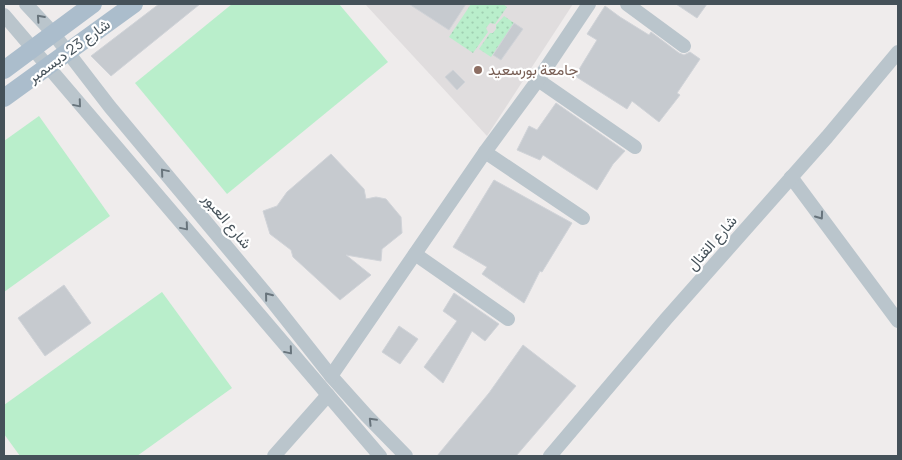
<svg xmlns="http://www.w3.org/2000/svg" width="902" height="460" font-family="Manrope,Vazirmatn,sans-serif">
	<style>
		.education { fill: #e0ddde }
		.grass { fill: url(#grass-dots) }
		.pitch { fill: #b9eecb }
		.building { fill: #c6cacf; stroke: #d0d3d8 }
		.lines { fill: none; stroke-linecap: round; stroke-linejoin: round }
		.minor { stroke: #bac5cc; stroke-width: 14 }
		.major { stroke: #abbdcc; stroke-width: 18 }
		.oneway { stroke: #68747c }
		.education-dot { fill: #8d6e63; stroke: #fff; stroke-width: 2 }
		.labels { text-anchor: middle; stroke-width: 4.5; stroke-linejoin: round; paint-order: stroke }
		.street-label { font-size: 15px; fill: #455159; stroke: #fff }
		.education-label { font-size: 15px; fill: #785e54; stroke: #fff; text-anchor: start }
	</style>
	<defs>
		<pattern id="grass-dots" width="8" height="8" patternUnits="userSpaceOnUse" patternTransform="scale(1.25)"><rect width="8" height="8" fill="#b9eecb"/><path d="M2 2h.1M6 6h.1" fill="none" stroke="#a0ceb1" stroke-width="1.8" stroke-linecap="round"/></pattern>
	</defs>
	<rect width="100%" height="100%" fill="#efecec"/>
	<!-- education -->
	<path class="education" d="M365 4H573L487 136Z"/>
	<!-- grass -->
	<g class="grass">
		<path d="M471 4H503L507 7 495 24 490 23 486 28 488 32 473 53 449 37Z"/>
		<path d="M504 16 514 23 491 57 479 49 490 33H493L496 29V25Z"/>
	</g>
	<!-- pitch -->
	<g class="pitch">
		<path d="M232 4H339L388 62 227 194 135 83Z"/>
		<path d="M39 116 110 216 4 292V141Z"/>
		<path d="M162 292 232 388 137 456H20L4 434V405Z"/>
	</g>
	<!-- building -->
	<g class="building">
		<path d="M159 4H200L111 76 91 56Z"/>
		<path d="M409 4H466L449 30Z"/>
		<path d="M676 4H707L697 18Z"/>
		<path d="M605 6 620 17 649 35 651 32 679 53 684 55 690 52 700 59 677 93 680 95 659 122 632 101 627 109 575 76 597 40 587 34Z"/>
		<path d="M514 23 523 29 501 60 493 55Z"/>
		<path d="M453 70 465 82 457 90 445 77Z"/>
		<path d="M556 103 625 151 613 164 597 190 543 155 540 160 517 150 529 126 537 130Z"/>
		<path d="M331 154 364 189 366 199 376 197 386 199 401 217 402 233 382 249 381 261 346 255 371 275 340 300 293 257 291 250 270 234 263 211 277 206 287 192Z"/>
		<path d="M494 180 572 223 542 272 540 271 524 303 482 274 487 267 453 247Z"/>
		<path d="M64 285 91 323 45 356 18 318Z"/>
		<path d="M454 293 499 324 485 341 472 331 443 383 424 367 457 321 443 311Z"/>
		<path d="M399 326 418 339 400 364 382 352Z"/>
		<path d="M523 345 576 386 516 456H437L489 393Z"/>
	</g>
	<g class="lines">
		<!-- minor -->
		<g class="minor">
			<path d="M26 4 53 33 110 107 267 295 331 376 366 415 406 456"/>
			<path d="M627 4 684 46"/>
			<path d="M4 15 380 456"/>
			<path d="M538 80 635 147"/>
			<path d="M485 152 583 218"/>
			<path d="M791 177 898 321"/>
			<path d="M415 254 508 319"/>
			<path d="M331 376 485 152 538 80 589 4"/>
			<path d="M274 456 328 395"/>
			<path d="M550 456 666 319 827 137 898 52"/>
		</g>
		<!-- major -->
		<g class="major">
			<path d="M4 70 93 4"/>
			<path d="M4 98 134 4"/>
		</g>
	</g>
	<!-- one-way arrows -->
	<defs><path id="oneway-chevron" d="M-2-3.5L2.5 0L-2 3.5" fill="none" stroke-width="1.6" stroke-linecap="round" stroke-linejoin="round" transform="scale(1.25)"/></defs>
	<g class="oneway">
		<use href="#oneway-chevron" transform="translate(40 18) rotate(-132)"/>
		<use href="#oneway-chevron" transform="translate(78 104) rotate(50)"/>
		<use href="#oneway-chevron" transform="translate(164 172) rotate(-130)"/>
		<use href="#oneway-chevron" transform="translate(820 216) rotate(54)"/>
		<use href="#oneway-chevron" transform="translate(185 227) rotate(50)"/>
		<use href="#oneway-chevron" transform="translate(268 296) rotate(-129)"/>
		<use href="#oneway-chevron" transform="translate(289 351) rotate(50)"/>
		<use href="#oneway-chevron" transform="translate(372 421) rotate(-134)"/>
	</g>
	<!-- markers -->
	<circle class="education-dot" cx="478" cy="70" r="5"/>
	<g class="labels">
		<!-- street labels -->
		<g class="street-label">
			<text transform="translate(69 51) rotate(-36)" y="5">شارع 23 ديسمبر</text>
			<text transform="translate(227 221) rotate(50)" y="5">شارع العبور</text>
			<text transform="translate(712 243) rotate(-49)" y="5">شارع القنال</text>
		</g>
		<!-- education labels -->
		<g class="education-label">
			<text x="488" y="75">جامعة بورسعيد</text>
		</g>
	</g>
	<!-- border -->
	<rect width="902" height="460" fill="none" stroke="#455159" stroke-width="10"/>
</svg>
